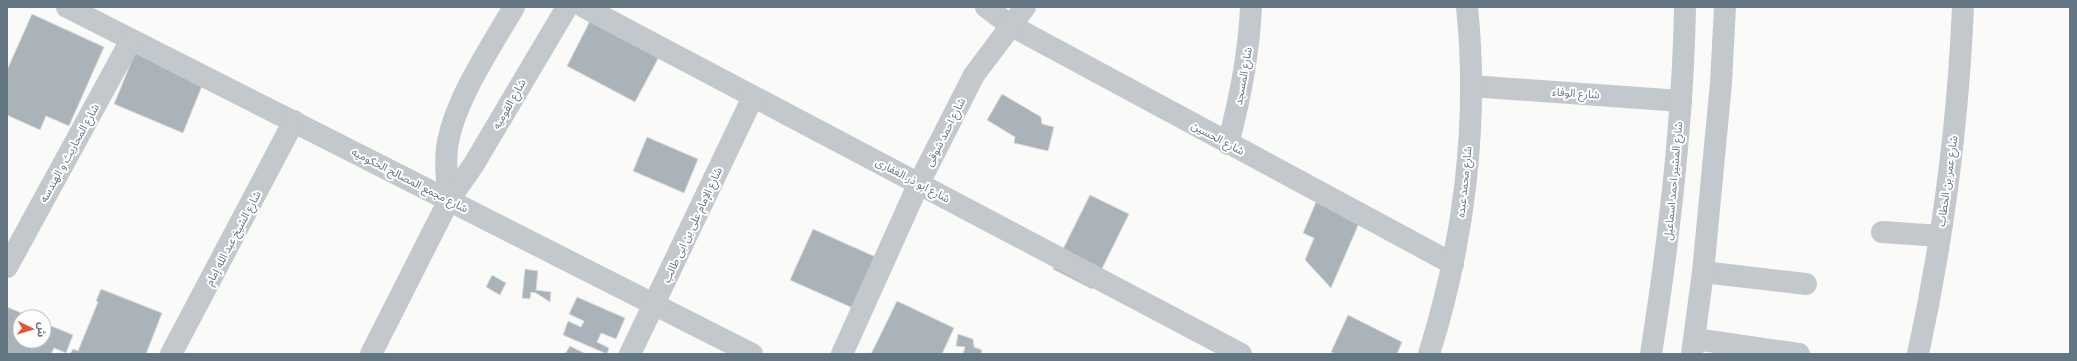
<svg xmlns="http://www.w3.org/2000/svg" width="2077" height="361" font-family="'Open Sans','Noto Sans Arabic',sans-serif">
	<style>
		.building { fill: #aab3b9; stroke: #dcdcda }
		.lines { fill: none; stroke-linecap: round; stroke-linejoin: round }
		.minor { stroke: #c3c8cc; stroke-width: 22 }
		.tertiary { stroke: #c3c8cc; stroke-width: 22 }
		.labels { text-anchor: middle; stroke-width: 4; stroke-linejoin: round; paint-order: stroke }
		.street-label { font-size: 11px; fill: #657683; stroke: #fff }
	</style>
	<rect width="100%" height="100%" fill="#fafaf8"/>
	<!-- building -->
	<g class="building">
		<path d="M32 14 104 47 69 126 46 116 40 130 7 115V70Z"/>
		<path d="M591 19 660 55 635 102 567 66Z"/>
		<path d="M135 53 204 81 183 133 114 104Z"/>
		<path d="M1002 94 1041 117 1042 124 1054 127 1048 151 1014 143 1015 137 987 120Z"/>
		<path d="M647 137 698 159 684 193 633 171Z"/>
		<path d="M1090 195 1129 214 1092 289 1053 269Z"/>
		<path d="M1316 202 1360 221 1331 288 1305 260 1314 238 1303 233Z"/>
		<path d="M813 229 878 258 855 309 790 280Z"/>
		<path d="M525 269 538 271 536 290 551 292 550 302 536 293 531 292 530 299 522 298Z"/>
		<path d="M492 275 506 283 500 295 486 287Z"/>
		<path d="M101 289 162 313 146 354H70L73 349 78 351 98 302 96 301Z"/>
		<path d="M577 297 625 318 616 339 601 333 597 342 609 348 607 354 563 335 568 321 581 327 584 321 569 314Z"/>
		<path d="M897 301 954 328 942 354H871Z"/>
		<path d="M7 307 31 317H20V341H44V323L73 335 66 353 54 348 51 354H7Z"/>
		<path d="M1348 315 1402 342 1397 354H1335L1331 352Z"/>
		<path d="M958 334 973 339 974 347 982 350 981 354H963L965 347 956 346Z"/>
		<path d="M570 346 586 354H565Z"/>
	</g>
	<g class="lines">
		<!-- minor -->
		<g class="minor">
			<path d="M67 7 752 354"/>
			<path d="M584 7 1241 354"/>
			<path d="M986 7 1010 25 1453 264"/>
			<path d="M1471 86 1681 101"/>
			<path d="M1228 144C1240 99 1249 54 1251 7"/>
			<path d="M449 200C447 182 445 166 447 148 453 102 491 47 514 7"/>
			<path d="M1882 232 1940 236"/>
			<path d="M7 267 131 40"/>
			<path d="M1703 272 1806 284"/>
			<path d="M1695 339 1799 354"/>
			<path d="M171 354 294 121"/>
			<path d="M371 354 449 200 474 164 567 7"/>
			<path d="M630 354 753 97"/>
			<path d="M842 354 919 183 974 75 1025 7"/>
			<path d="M1429 354C1464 243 1479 123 1467 7"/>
			<path d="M1918 354C1943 240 1958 123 1963 7"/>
		</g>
		<!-- tertiary -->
		<g class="tertiary">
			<path d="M1651 354C1669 240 1683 123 1685 7"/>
			<path d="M1692 354 1703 272 1721 83 1725 7"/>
		</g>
	</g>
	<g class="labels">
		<!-- street labels -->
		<g class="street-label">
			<text transform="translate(1243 76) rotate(-80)" y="4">شارع المسجد</text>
			<text transform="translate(1576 93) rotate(4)" y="4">شارع الوفاء</text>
			<text transform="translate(509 104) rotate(-60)" y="4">شارع القوميه</text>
			<text transform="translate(945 132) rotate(-63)" y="4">شارع احمد شوقى</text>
			<text transform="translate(1218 138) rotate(28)" y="4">شارع الحسين</text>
			<text transform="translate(69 153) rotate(-61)" y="4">شارع المحاريث و الهندسه</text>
			<text transform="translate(410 180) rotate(27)" y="4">شارع مجمع المصالح الحكوميه</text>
			<text transform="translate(913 180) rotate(28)" y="4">شارع ابو ذر الغفارى</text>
			<text transform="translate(1673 181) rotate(-85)" y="4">شارع المشير احمد اسماعيل</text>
			<text transform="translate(1947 181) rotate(-82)" y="4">شارع عمر بن الخطاب</text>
			<text transform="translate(1464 182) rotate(-84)" y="4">شارع محمد عبده</text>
			<text transform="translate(692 225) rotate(-65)" y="4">شارع الإمام على بن ابى طالب</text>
			<text transform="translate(233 238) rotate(-62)" y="4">شارع الشيخ عبد الله إمام</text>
		</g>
	</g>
	<!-- border -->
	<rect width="2077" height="361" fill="none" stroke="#657683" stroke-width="16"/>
	<!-- north arrow -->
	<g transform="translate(32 329) rotate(95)"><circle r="19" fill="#ffffff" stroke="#c1c8cd"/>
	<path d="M0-3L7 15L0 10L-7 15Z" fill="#e4572e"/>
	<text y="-6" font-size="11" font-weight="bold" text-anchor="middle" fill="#657683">ش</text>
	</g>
</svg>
